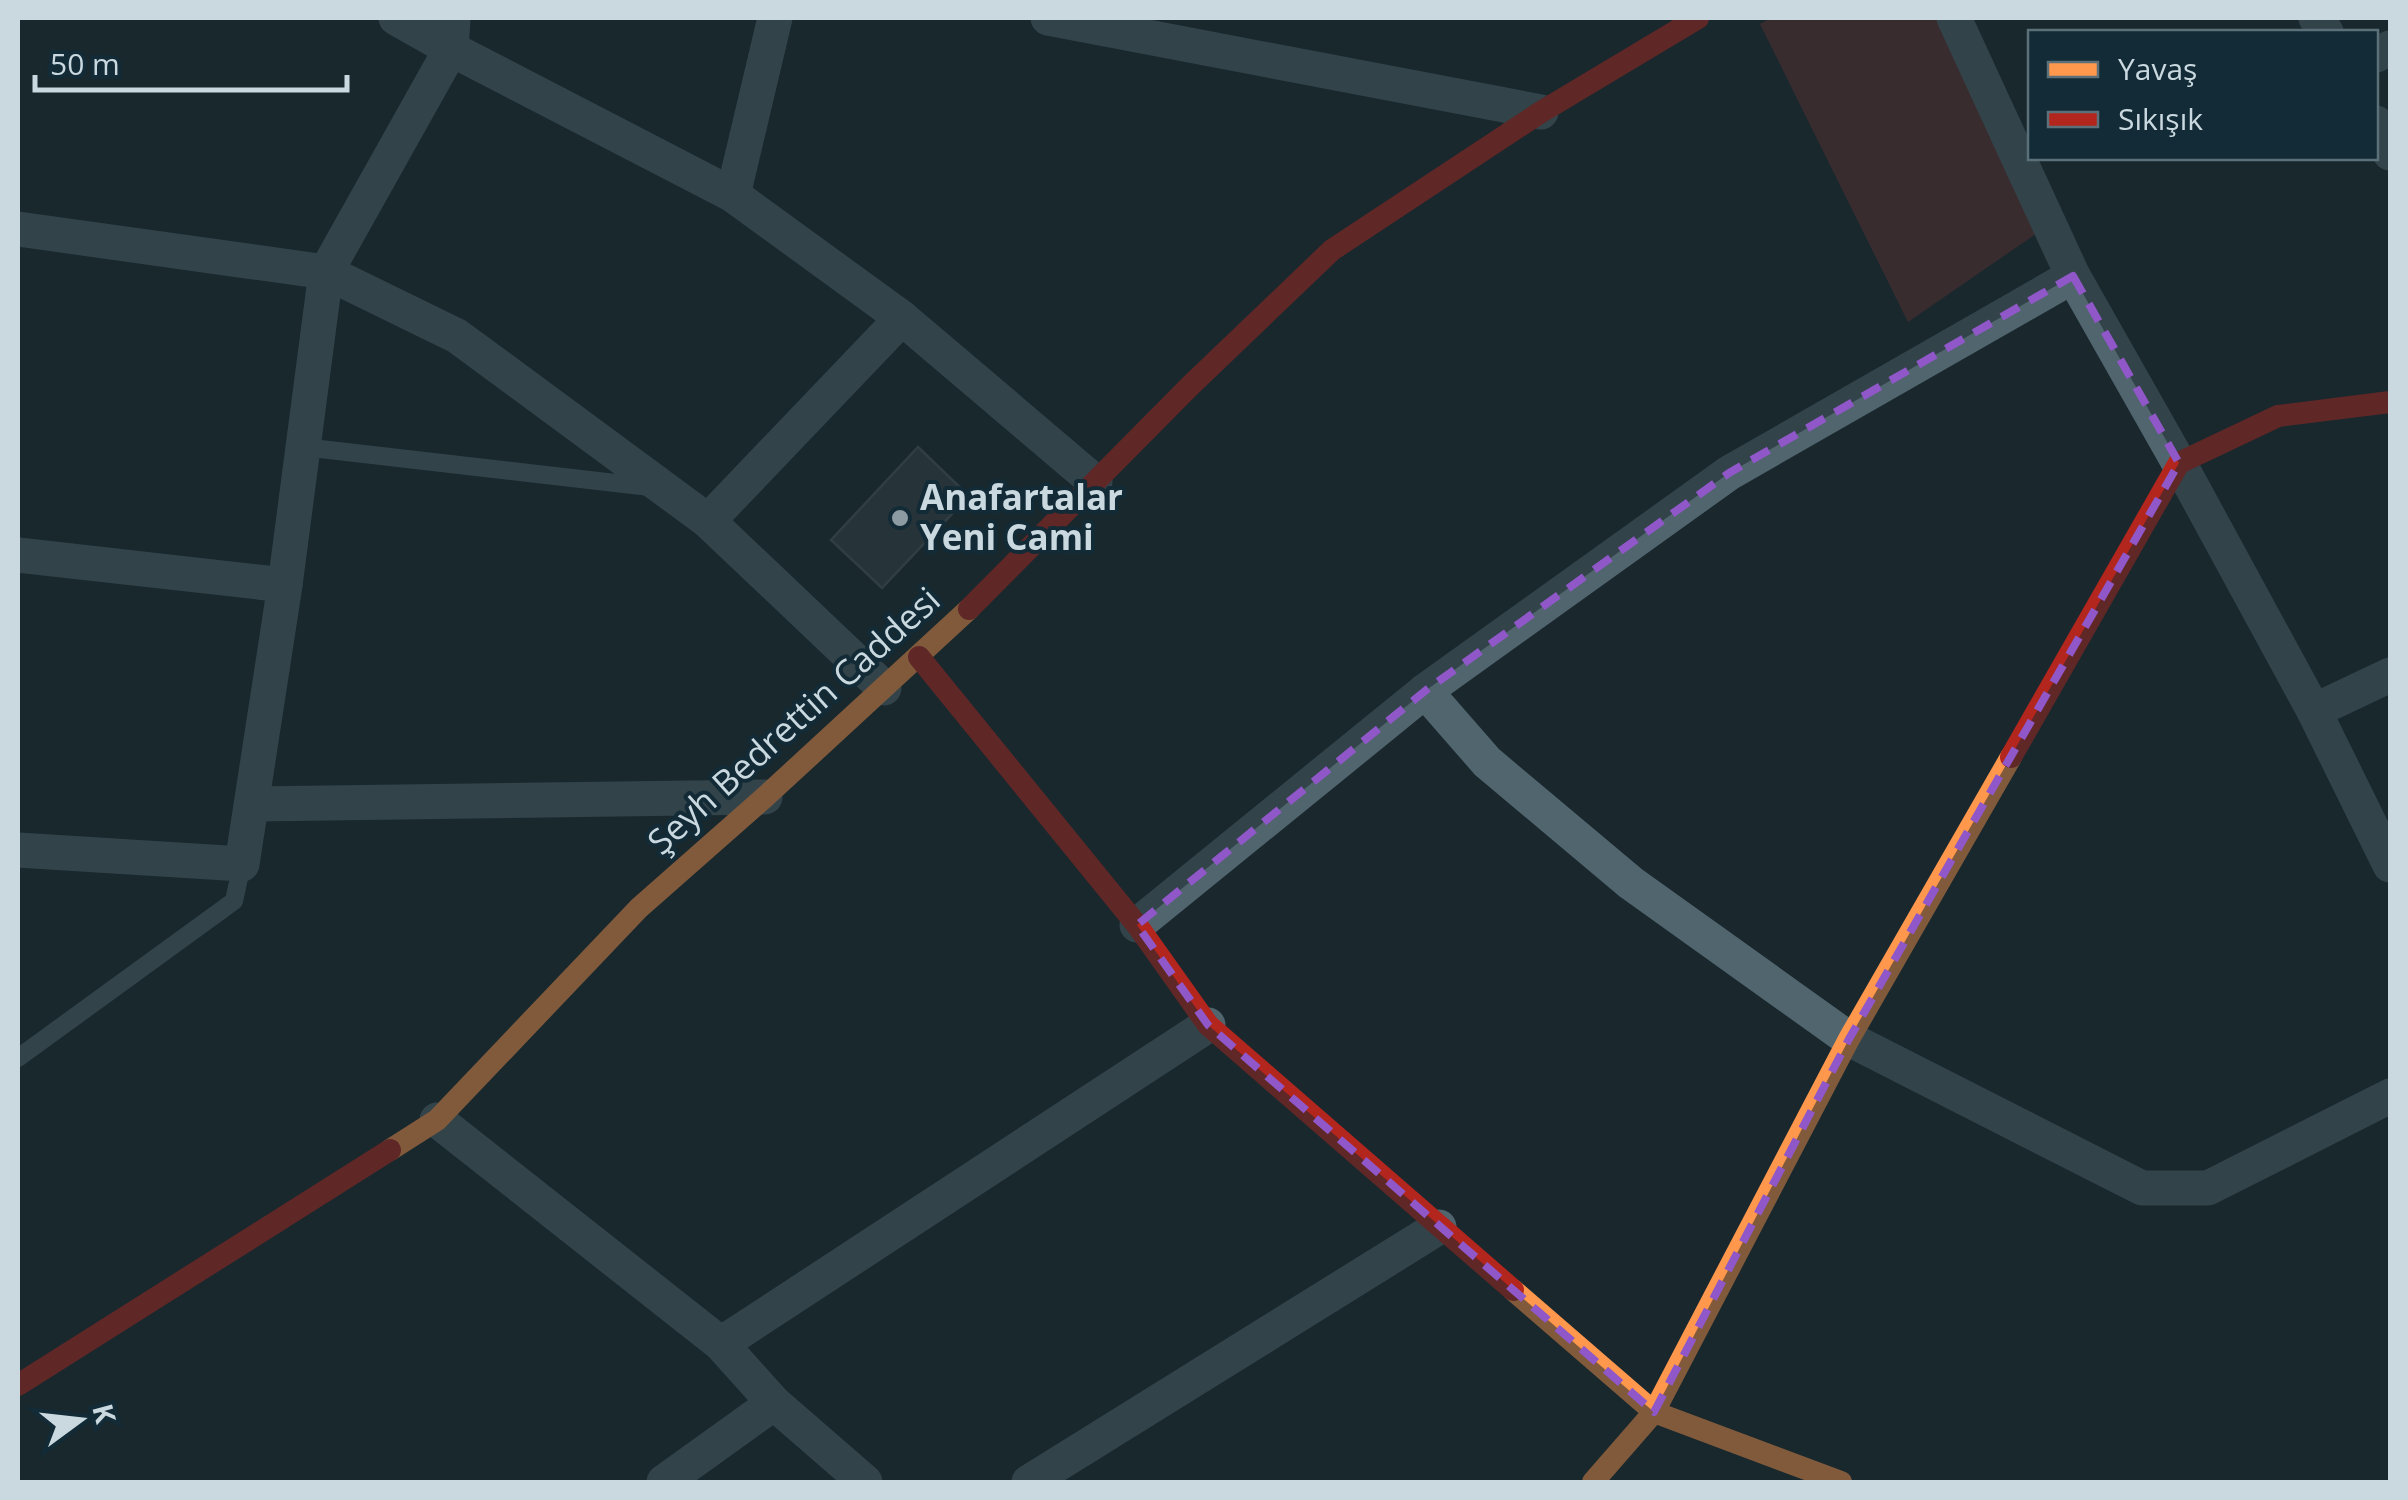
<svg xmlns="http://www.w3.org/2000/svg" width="2408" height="1500" font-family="'Open Sans',sans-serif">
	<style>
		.green { fill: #5f3131 }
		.building { fill: #35444b; stroke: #4d585d; stroke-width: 2.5 }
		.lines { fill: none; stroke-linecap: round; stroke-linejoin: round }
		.lane { stroke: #51656e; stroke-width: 18 }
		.street { stroke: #51656e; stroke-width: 35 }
		.slow { stroke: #ff974d; stroke-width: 22 }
		.jam { stroke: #b3261e; stroke-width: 22 }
		.marked { fill: none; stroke: #8f57c7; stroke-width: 8; stroke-dasharray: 20 12; stroke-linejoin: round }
		.poi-dot { fill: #8c9aa1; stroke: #122b36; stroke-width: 4 }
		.labels { text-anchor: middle; stroke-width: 8; stroke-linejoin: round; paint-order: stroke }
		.poi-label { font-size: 35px; font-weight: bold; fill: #cad8df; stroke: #122b36; text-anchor: start }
		.street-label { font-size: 35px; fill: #cad8df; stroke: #122b36 }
	</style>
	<rect width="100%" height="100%" fill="#1a282e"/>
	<!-- green -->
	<path class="green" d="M1771 18H1955L2056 220 1908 322 1760 24Z"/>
	<!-- building -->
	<path class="building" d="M918 447 969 496 882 588 831 540Z"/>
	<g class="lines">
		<!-- lane -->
		<g class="lane">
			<path d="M303 447 650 487"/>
			<path d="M18 1058 234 901 242 864"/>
		</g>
		<!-- street -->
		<g class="street">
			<path d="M396 18 451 49 733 195 902 318 1095 482"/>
			<path d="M1048 18 1541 112"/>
			<path d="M1954 18 2073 276 2179 463 2314 711 2390 865"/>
			<path d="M2316 18 2326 32"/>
			<path d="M2376 55 2390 48"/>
			<path d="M2376 123 2390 153"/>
			<path d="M733 195 775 18"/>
			<path d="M18 229 326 272 457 336 708 521 884 688"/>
			<path d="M708 521 902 318"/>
			<path d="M18 555 285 585"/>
			<path d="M1425 691 1487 762 1631 883 1849 1039 2142 1188H2208L2390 1096"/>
			<path d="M2314 711 2390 675"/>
			<path d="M252 804 765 797"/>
			<path d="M18 850 242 864 285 585 326 272 451 49 453 18"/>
			<path d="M1137 925 1425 691 1729 473 2073 276"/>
			<path d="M437 1120 721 1344 774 1403 865 1482"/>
			<path d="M721 1344 1208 1025"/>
			<path d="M664 1482 774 1403"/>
			<path d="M1029 1482 1439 1227"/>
		</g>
		<!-- slow -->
		<g class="slow">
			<path d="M390 1150 437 1120 639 908 765 797 969 609"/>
			<path d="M1513 1290 1654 1412 1841 1482"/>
			<path d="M1593 1482 1654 1412 1849 1039 2011 757"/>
		</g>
		<!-- jam -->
		<g class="jam">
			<path d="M969 609 1191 385 1332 250 1541 112 1698 18"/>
			<path d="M919 657 1137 925 1208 1025 1513 1290"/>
			<path d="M2011 757 2179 463 2278 416 2390 402"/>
			<path d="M18 1385 390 1150"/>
		</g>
	</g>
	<!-- marked area -->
	<path d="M0 0H2408V1500H0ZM2073 276 2179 463 1849 1039 1654 1412 1208 1025 1137 925 1425 691 1729 473Z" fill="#1a282e" fill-opacity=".55" fill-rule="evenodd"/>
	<path class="marked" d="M2073 276 2179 463 1849 1039 1654 1412 1208 1025 1137 925 1425 691 1729 473Z"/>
	<!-- markers -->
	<circle class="poi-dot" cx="900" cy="518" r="10"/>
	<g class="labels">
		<!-- poi labels -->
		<g class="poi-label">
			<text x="920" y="510">Anafartalar<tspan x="920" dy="40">Yeni Cami</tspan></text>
		</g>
		<!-- street labels -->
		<g class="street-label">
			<text transform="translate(794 721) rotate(-42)" y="12">Şeyh Bedrettin Caddesi</text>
		</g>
	</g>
	<!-- border -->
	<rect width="2408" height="1500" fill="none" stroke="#cad8df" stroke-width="40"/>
	<!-- legend -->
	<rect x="2028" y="30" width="350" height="130" fill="#122b36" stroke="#5c707a" stroke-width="2.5"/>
	<rect x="2048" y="62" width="50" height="15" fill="#ff974d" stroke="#5c707a" stroke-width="2.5"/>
	<text x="2118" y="80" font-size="30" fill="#cad8df">Yavaş</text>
	<rect x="2048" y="112" width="50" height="15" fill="#b3261e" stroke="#5c707a" stroke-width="2.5"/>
	<text x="2118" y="130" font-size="30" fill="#cad8df">Sıkışık</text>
	<!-- north arrow -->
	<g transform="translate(80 1420) rotate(75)" stroke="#122b36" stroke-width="8" paint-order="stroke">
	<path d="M0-8L18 38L0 25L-18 38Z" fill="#cad8df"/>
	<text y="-15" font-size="28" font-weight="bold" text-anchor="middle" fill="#cad8df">K</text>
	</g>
	<!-- scale -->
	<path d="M35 75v15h312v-15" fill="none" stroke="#cad8df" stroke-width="5"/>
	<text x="50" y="75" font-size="30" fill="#cad8df" stroke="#122b36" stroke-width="8" paint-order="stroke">50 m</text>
</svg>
